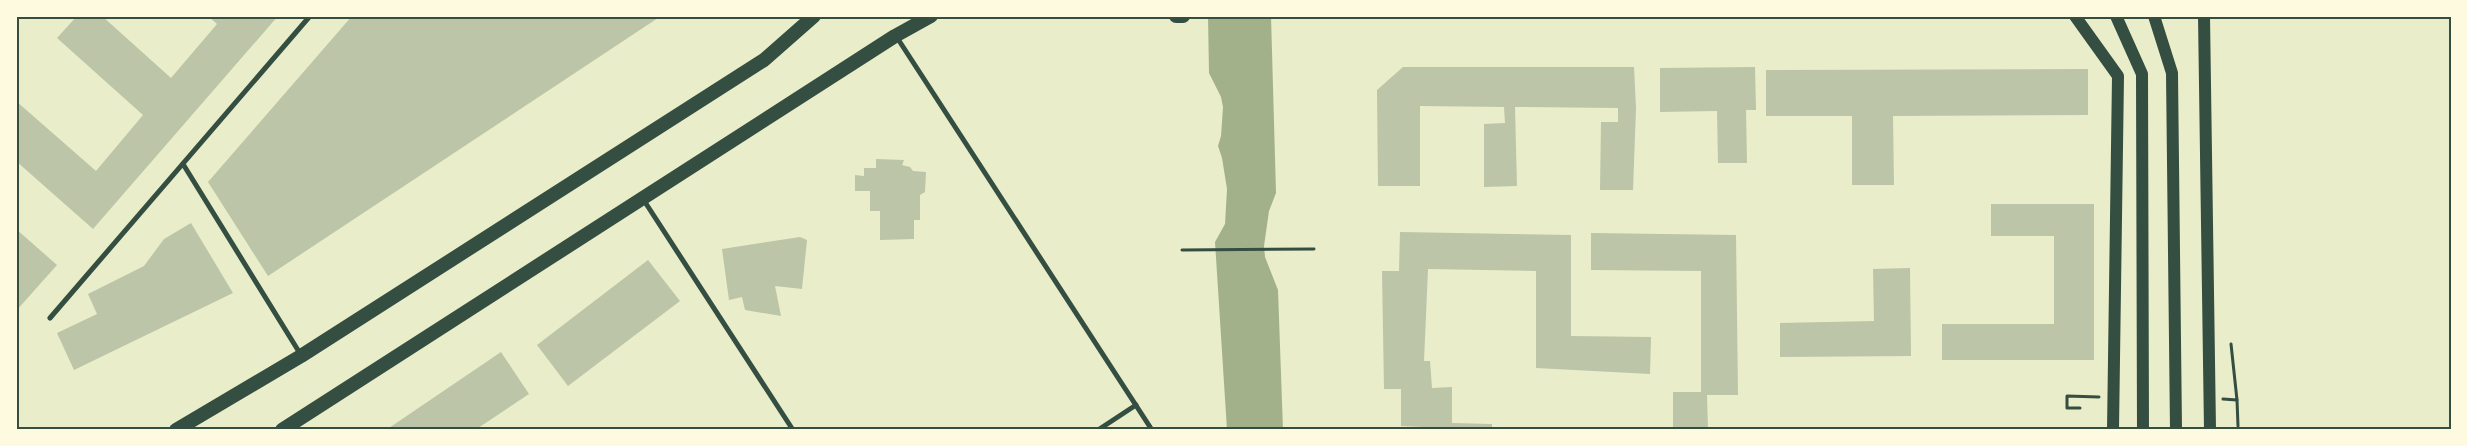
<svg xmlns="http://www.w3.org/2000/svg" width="2467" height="446" font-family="Ubuntu,sans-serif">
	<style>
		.water { fill: #a3b18a }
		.building { fill: #bcc5a7 }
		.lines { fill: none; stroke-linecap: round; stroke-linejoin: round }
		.path { stroke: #344e41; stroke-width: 3 }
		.minor { stroke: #344e41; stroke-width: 5 }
		.primary { stroke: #344e41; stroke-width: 12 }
		.trunk { stroke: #344e41; stroke-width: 14 }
		.neatline { fill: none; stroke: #344e41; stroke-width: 2 }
	</style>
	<rect width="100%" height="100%" fill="#e9edc9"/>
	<!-- water -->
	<path class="water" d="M1208 16H1271L1276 193 1269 211 1264 246 1265 257 1278 290 1283 430H1227L1215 242 1225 224 1227 189 1222 158 1218 146 1221 136 1223 107 1221 97 1209 73Z"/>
	<!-- building -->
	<g class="building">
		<path d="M77 16H102L171 78 217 24 208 16H278L93 229 16 161V101L96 171 143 115 57 38Z"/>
		<path d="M352 16H661L268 276 208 182Z"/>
		<path d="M1403 67H1634L1636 108 1633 190H1600L1601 122H1618V108L1515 107 1517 186 1484 187V124L1505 123 1504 107 1420 106V186H1378L1377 90Z"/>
		<path d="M1755 67 1756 110H1746L1747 163H1718L1717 111 1660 112V68Z"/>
		<path d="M2088 69V115L1893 116 1894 185H1852V116H1766V70Z"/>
		<path d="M876 159 904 160 902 165 910 167 913 171 926 172 925 192 920 195V220H914V239L880 240V211H870V191H855V175L864 176V168H876Z"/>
		<path d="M1991 204H2094V360H1942V324H2054V236H1991Z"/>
		<path d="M191 223 233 293 74 370 57 333 97 314 88 294 144 266 164 239Z"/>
		<path d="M16 229 57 265 16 311Z"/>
		<path d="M1400 232 1571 235V336L1651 337 1650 374 1536 368V271L1428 269 1424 361H1430L1432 388 1452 387V423L1492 424V430L1401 426V389H1384L1382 271H1399Z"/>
		<path d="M1591 233 1736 235 1738 395H1707L1708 430H1673V392H1701V271L1591 270Z"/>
		<path d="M800 237 807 240 802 289 775 286 781 316 745 310 742 297 729 300 722 249Z"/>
		<path d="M648 260 680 301 568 386 537 345Z"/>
		<path d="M1910 268 1911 356 1780 357V323L1874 321 1873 269Z"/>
		<path d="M501 352 529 394 475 430H386Z"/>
	</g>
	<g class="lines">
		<!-- path -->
		<g class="path">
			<path d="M1182 250 1314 249"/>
			<path d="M2223 399 2237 400 2231 344"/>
			<path d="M2237 400 2238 426"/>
			<path d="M2080 408H2067V396L2099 397"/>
		</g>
		<!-- minor -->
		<g class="minor">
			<path d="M896 36 1152 430"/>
			<path d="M183 164 301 355"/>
			<path d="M643 199 793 430"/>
			<path d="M50 318 310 16"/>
			<path d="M1098 430 1136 405"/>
		</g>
		<!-- primary -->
		<g class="primary">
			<path d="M2075 16 2118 76 2113 430"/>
			<path d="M2116 16 2142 74 2143 430"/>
			<path d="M2154 16 2172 73 2176 430"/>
			<path d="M2204 16 2210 430"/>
		</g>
		<!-- trunk -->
		<g class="trunk">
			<path d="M1176 16H1183"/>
			<path d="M176 430 301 356 764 60 814 16"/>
			<path d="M282 430 895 36 931 16"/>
		</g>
	</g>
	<!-- border -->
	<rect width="2467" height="446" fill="none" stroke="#fefae0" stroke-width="35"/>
	<rect x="18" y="18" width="2432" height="410" class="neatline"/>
</svg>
